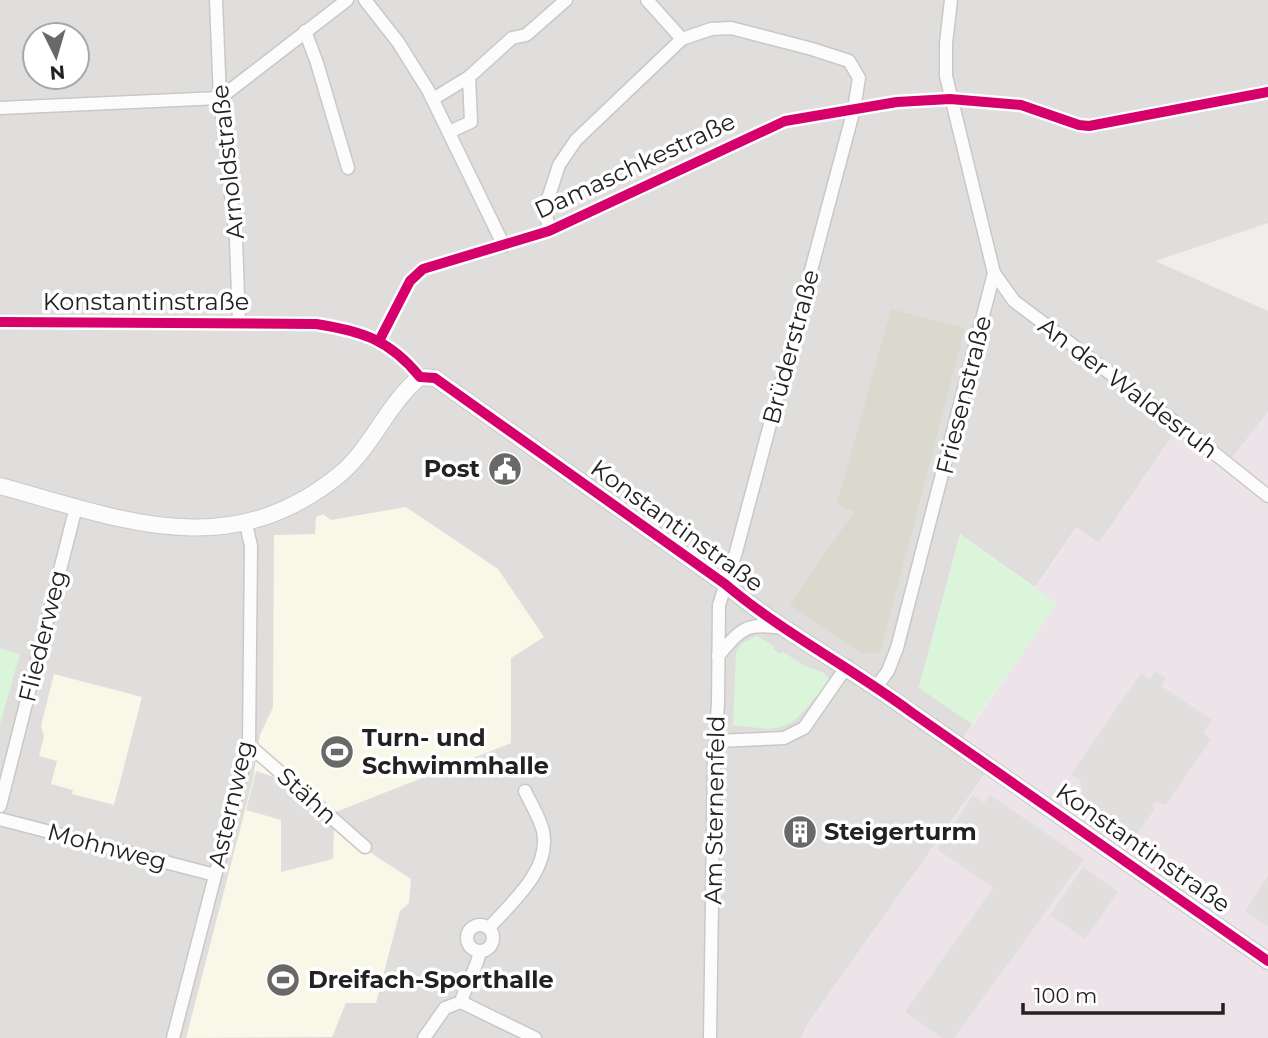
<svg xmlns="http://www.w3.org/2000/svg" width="1268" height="1038" font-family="Montserrat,sans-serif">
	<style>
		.residential { fill: #dfdedc; fill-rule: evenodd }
		.industrial { fill: #ede4e9 }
		.education { fill: #f8f7e8 }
		.construction { fill: #d9d9cd }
		.park { fill: #daf5da }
		.parking { fill: #e0dfde }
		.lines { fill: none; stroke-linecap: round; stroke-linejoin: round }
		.minor-casing { stroke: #c9c8c7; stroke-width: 15 }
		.tertiary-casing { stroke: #c9c8c7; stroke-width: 18 }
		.minor { stroke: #fdfcfc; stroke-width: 12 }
		.tertiary { stroke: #fdfcfc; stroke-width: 16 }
		.cycleway-casing { stroke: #fff; stroke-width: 15 }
		.cycleway { stroke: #d6006c; stroke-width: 10 }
		.labels { text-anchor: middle; stroke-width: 7; stroke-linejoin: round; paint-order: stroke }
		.street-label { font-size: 24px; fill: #222; stroke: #fff }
		.poi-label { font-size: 24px; font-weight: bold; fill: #222; stroke: #fff; text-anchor: start }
	</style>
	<rect width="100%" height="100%" fill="#f0eeeb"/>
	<!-- residential -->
	<path class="residential" d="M0 0H1268V223L1155 261 1268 311V412L1232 458 1183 420 1099 543 1076 528 1035 587 960 534 919 687 972 724 962 741 994 761 808 1023 801 1038H0ZM35 35H77V77H35Z"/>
	<!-- industrial -->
	<path class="industrial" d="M1268 412V1038H801L808 1023 994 762 962 741 1056 604 1035 588 1077 528 1099 543 1176 431 1225 467Z"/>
	<!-- education -->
	<g class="education">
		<path d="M406 507 498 569 544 637 511 658V743L328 815 357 844 411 879 409 903 400 911 376 1003H346L332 1037 186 1038 253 779 260 735 273 707 274 535 315 534 316 517 323 514 331 520Z"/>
		<path d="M54 674 142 697 114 805 72 794 73 790 51 784 57 761 39 756 44 736 41 726Z"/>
	</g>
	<!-- construction -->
	<path class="construction" d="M891 309 965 328 880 653H861L790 604 854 512 837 504Z"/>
	<!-- park -->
	<g class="park">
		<path d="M960 534 1057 604 972 724 919 688Z"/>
		<path d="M757 636 774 646 773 649 780 654 783 652 805 666 824 673 829 679V684L822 698 815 697C788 735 776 730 733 725L736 653 741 644Z"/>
		<path d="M0 648 20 654 0 724Z"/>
	</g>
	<!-- parking -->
	<g class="parking">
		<path d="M476 125 481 134 458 146 453 137Z"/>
		<path d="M0 505 58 521 20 654 0 648Z"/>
		<path d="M1155 671 1166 678 1161 686 1212 720 1203 733 1211 739 1166 805 1156 801 1153 805 1154 810 1129 845 1114 835 1118 829 1076 801 1082 792 1080 780 1071 774 1141 673 1150 679Z"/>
		<path d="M41 672 53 675 42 718 30 715Z"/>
		<path d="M256 771 277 778 334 829 333 859 281 872V820L246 810Z"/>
		<path d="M973 795 984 803 990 795 1084 859 954 1038H942L905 1012 993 888 937 849Z"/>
		<path d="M1083 867 1118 892 1085 939 1050 915Z"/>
		<path d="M1268 876V927L1245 911Z"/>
		<path d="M640 905H678V911H697L696 932 664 930 663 941H645V946H631L630 950 579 951 601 915H630Z"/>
	</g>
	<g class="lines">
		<!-- minor casing -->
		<g class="minor-casing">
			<g id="minor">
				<path d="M216 0 220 98 236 239 239 323"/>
				<path d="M365 0 398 42 428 90 504 246"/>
				<path d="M647 0 682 39"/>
				<path d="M305 31 317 63 348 168"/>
				<path d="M433 99 469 77"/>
				<path d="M0 108 220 98 347 0"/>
				<path d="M449 132 471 122 469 77 512 38 526 35 566 0"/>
				<path d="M549 231 545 208 559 165 576 140 682 39 711 29 731 28 812 49 849 61 859 78 854 109 736 552 719 605 718 703 714 763 710 1038"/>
				<path d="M994 273 1014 301 1184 429 1268 496"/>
				<path d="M0 322 316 324C362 331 390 340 420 377"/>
				<path d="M379 341 410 281 423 269 549 231 785 121 897 102 950 99 1021 105 1079 125 1089 126 1268 92"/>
				<path d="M718 656C741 629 745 622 782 628"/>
				<path d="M877 686 888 671 897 648 994 273 946 76V43L951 0"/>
				<path d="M716 741 784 738 804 728 847 666"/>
				<path d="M249 745 365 847"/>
				<path d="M0 806 76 507"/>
				<path d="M0 819 215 875"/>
				<circle cx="480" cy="938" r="13"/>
				<path d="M489 928C512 902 551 870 543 831 540 818 531 804 525 791"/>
				<path d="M461 1002C466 984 477 969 480 951"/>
				<path d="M173 1038 249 745 251 546 246 524"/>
				<path d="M424 1038 445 1008 461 1002 535 1038"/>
			</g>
		</g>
		<!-- tertiary casing -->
		<g class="tertiary-casing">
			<path id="tertiary" d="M0 486C121 519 228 565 339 475 372 448 387 404 420 377L435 378 725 584C783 633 850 667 911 712L1268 961"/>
		</g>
		<!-- minor -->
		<use href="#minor" class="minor"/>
		<!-- tertiary -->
		<use href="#tertiary" class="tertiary"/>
		<!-- cycleway casing -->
		<g class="cycleway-casing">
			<g id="cycleway">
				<path d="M0 322 316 324C362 331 390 340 420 377L435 378 725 584C783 633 850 667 911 712L1268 961"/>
				<path d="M379 341 410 281 423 269 549 231 785 121 897 102 950 99 1021 105 1079 125 1089 126 1268 92"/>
			</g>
		</g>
		<!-- cycleway -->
		<use href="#cycleway" class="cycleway"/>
	</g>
	<!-- icons -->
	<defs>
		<g id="civic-disc" transform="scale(1.75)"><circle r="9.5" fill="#6a6968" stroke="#fff"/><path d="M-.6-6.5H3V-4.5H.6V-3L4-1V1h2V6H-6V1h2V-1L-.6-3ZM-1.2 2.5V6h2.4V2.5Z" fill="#fff"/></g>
		<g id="stadium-disc" transform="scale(1.75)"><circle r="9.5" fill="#6a6968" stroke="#fff"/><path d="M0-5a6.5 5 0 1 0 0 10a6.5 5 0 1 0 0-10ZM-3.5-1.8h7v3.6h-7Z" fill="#fff"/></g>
		<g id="building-disc" transform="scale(1.75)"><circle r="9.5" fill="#6a6968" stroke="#fff"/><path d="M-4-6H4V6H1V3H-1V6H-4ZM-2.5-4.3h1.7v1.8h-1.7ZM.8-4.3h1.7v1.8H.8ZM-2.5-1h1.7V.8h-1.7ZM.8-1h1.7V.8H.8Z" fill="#fff"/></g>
	</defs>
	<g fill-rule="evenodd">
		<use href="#civic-disc" x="505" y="469"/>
		<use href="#stadium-disc" x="337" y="752"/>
		<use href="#building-disc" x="800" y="832"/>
		<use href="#stadium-disc" x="283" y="980"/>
	</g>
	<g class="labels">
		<!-- street labels -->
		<g class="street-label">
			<text transform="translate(228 162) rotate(-96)" y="8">Arnoldstraße</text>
			<text transform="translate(635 166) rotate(-25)" y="8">Damaschkestraße</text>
			<text x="146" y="310">Konstantinstraße</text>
			<text transform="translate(791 347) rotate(-75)" y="8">Brüderstraße</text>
			<text transform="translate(1128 388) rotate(37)" y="8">An der Waldesruh</text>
			<text transform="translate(964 395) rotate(-76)" y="8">Friesenstraße</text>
			<text transform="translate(677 526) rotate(36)" y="8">Konstantinstraße</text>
			<text transform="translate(43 636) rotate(-76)" y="8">Fliederweg</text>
			<text transform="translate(307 796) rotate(42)" y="8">Stähn</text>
			<text transform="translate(231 804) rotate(-77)" y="8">Asternweg</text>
			<text transform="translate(715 810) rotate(-89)" y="8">Am Sternenfeld</text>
			<text transform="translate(107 847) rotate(15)" y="8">Mohnweg</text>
			<text transform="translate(1143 848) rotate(35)" y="8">Konstantinstraße</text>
		</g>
		<!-- poi labels -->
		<g class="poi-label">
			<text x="480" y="477" text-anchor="end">Post</text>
			<text x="362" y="746">Turn- und<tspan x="362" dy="28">Schwimmhalle</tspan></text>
			<text x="824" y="840">Steigerturm</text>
			<text x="308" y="988">Dreifach-Sporthalle</text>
		</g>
	</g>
	<!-- north arrow -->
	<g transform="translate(56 56) rotate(175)"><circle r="33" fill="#ffffff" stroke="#a7a7a7" stroke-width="2"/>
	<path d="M0-5L12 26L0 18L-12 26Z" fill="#6a6968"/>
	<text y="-10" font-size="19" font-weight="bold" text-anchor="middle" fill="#222222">N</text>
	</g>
	<!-- scale -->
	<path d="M1023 1003v10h200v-10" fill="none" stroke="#222222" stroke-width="3.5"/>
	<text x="1034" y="1003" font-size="21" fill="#222222" stroke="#ffffff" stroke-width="5" paint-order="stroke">100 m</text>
</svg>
